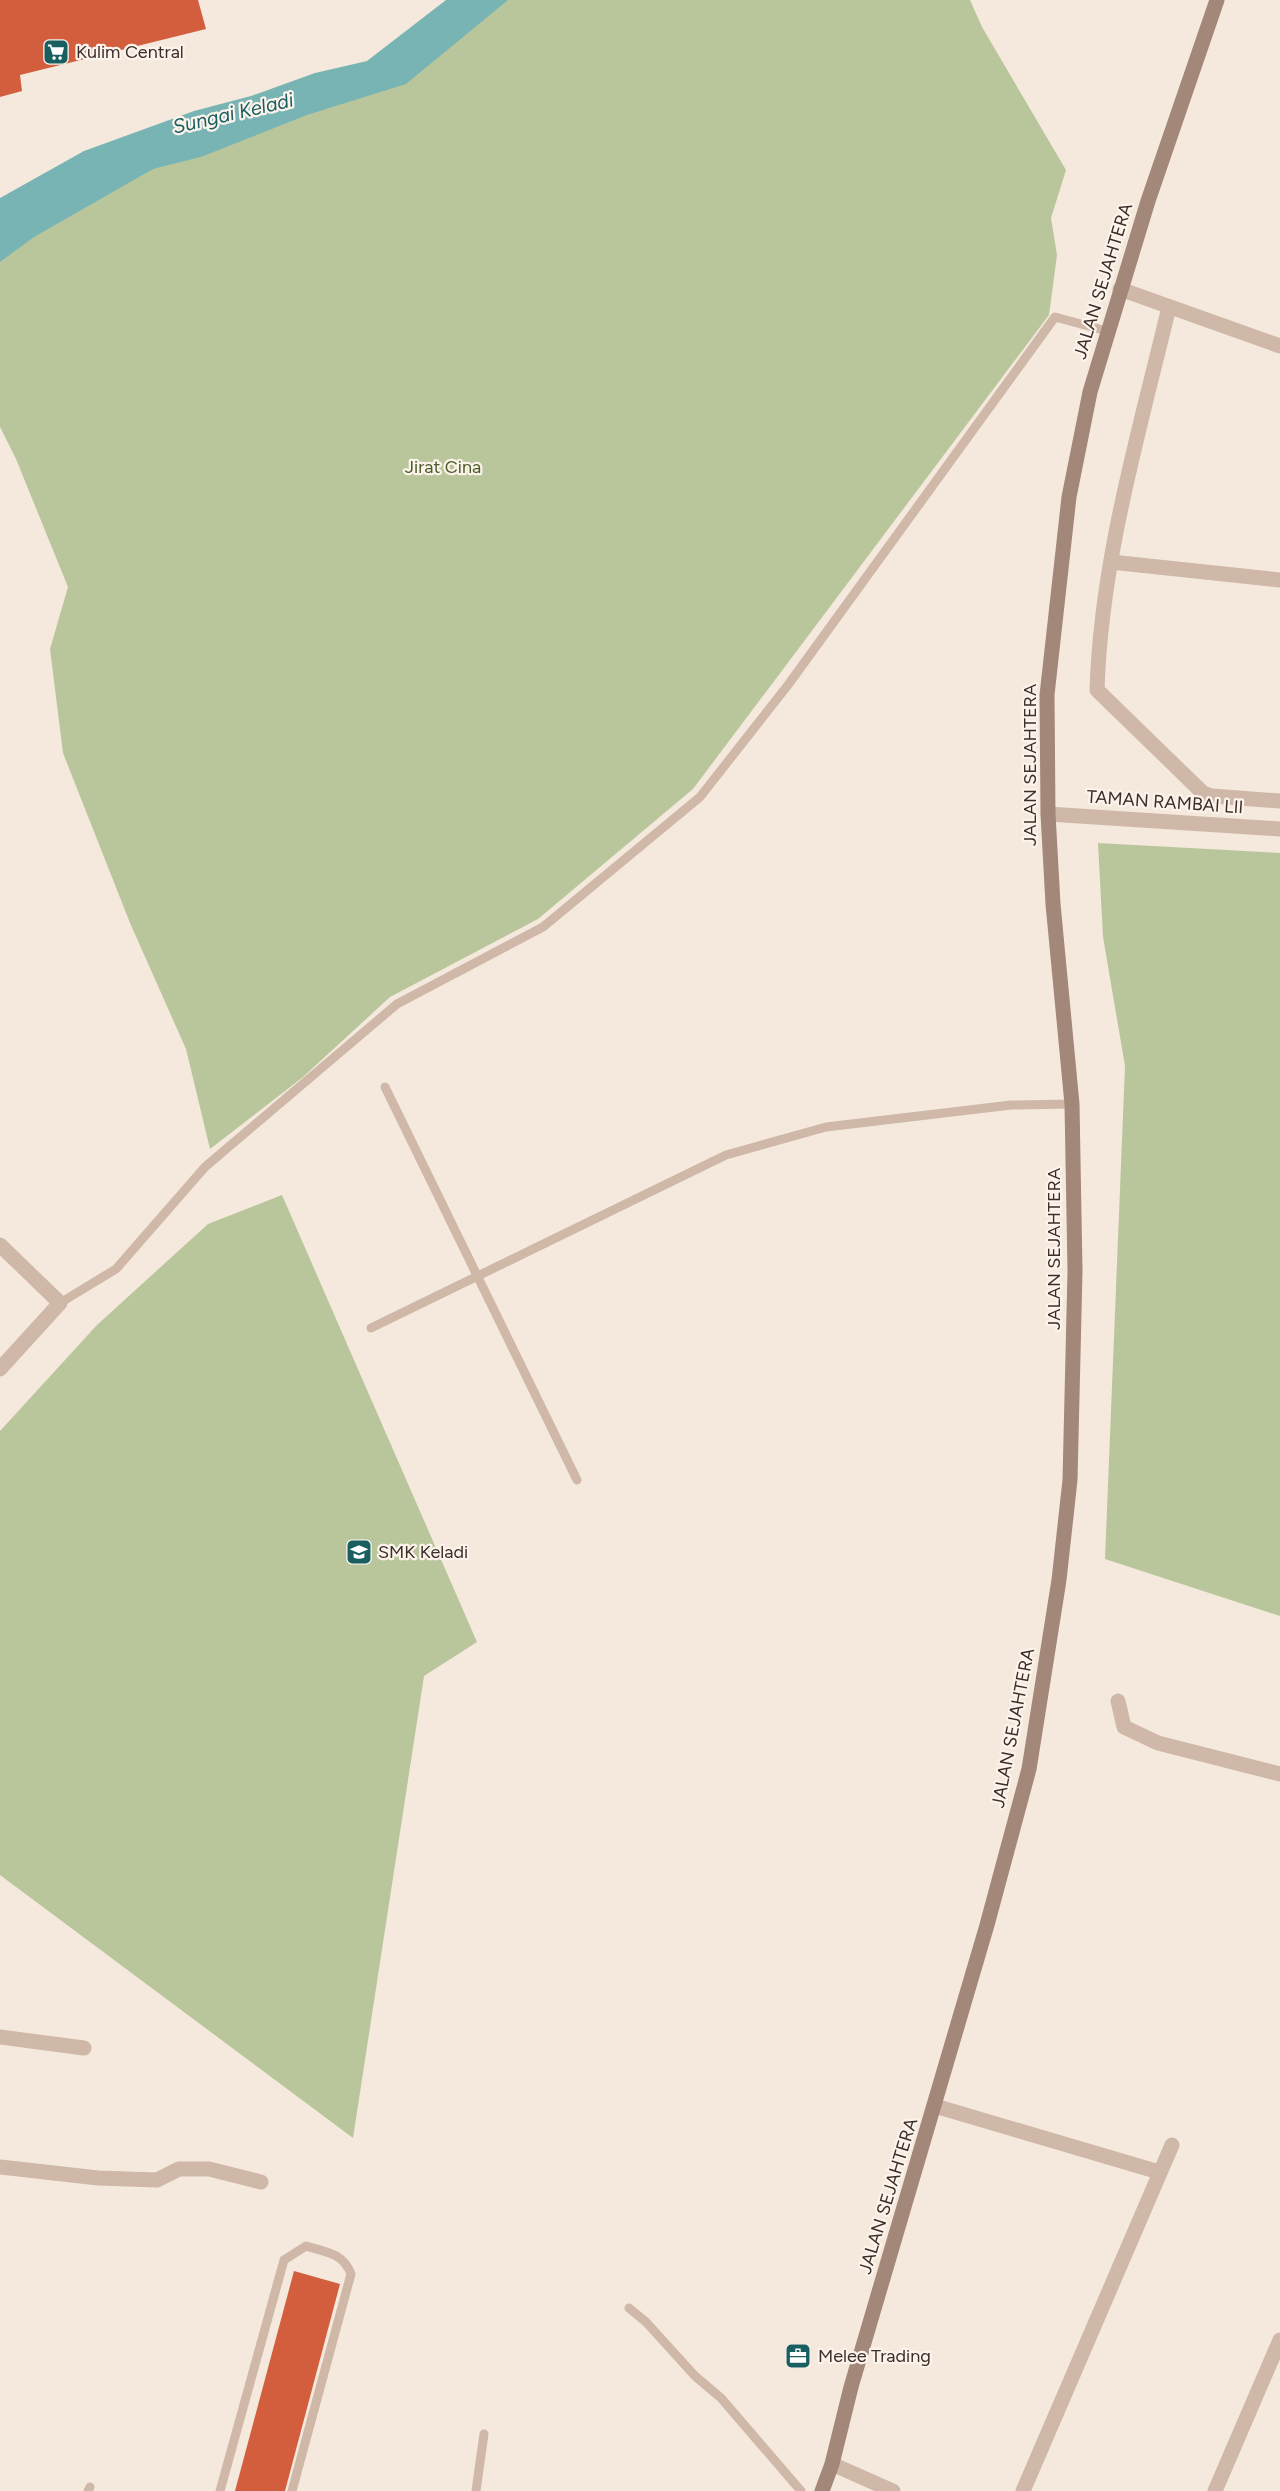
<svg xmlns="http://www.w3.org/2000/svg" width="1280" height="2491" font-family="Figtree,sans-serif">
	<style>
		.green { fill: #b9c69b }
		.water { fill: #79b4b5 }
		.building { fill: #d25e3e }
		.lines { fill: none; stroke-linecap: round; stroke-linejoin: round }
		.lane { stroke: #cfb8a8; stroke-width: 9 }
		.street { stroke: #cfb8a8; stroke-width: 15 }
		.secondary { stroke: #a38778; stroke-width: 15 }
		.labels { text-anchor: middle; stroke-width: 4.5; stroke-linejoin: round; paint-order: stroke }
		.poi-label { font-size: 18px; fill: #3b2e29; stroke: #fcf3eb; text-anchor: start }
		.street-label { font-size: 18px; fill: #3b2e29; stroke: #fcf3eb }
		.park-label { font-size: 18px; fill: #4b5c29; stroke: #fcf3eb }
		.water-label { font-size: 20px; font-style: italic; fill: #195e61; stroke: #fcf3eb }
	</style>
	<rect width="100%" height="100%" fill="#f5e9dd"/>
	<!-- green -->
	<g class="green">
		<path d="M465 0H970L982 27 1066 170 1051 218 1057 255 1049 315 693 789 538 919 390 997 303 1077 210 1149 186 1049 130 923 63 753 50 649 68 587 16 459 0 427V223L337 87Z"/>
		<path d="M1098 843 1280 853V1616L1105 1559 1125 1066 1103 937Z"/>
		<path d="M282 1195 477 1642 424 1676 353 2138 0 1875V1431L97 1325 208 1224Z"/>
	</g>
	<!-- water -->
	<path class="water" d="M446 0H508L406 84 307 115 201 157 153 169 34 237 0 262V198L84 151 194 111 251 96 315 73 367 61Z"/>
	<!-- building -->
	<g class="building">
		<path d="M0 0H198L206 29 20 75 22 91 0 97Z"/>
		<path d="M294 2271 340 2284 285 2491H235Z"/>
	</g>
	<g class="lines">
		<!-- lane -->
		<g class="lane">
			<path d="M385 1087 577 1480"/>
			<path d="M60 1303 116 1269 205 1167 397 1004 543 927 700 797 788 685 1055 317 1107 331"/>
			<path d="M371 1328 726 1155 826 1127 1011 1105 1072 1104"/>
			<path d="M629 2308 646 2322 695 2376 721 2398 801 2491"/>
			<path d="M88 2491 90 2487"/>
			<path d="M220 2491 284 2260 306 2246C326 2252 343 2253 351 2274L292 2491"/>
			<path d="M476 2491 484 2434"/>
		</g>
		<!-- street -->
		<g class="street">
			<path d="M1120 289 1280 346"/>
			<path d="M1169 307C1139 433 1101 560 1097 690L1203 793 1212 796 1280 801"/>
			<path d="M1111 562 1280 580"/>
			<path d="M1048 814 1280 829"/>
			<path d="M0 1245 60 1303 0 1369"/>
			<path d="M1118 1701 1124 1727 1158 1743 1280 1774"/>
			<path d="M0 2037 84 2048"/>
			<path d="M935 2106 1159 2172"/>
			<path d="M0 2167 98 2178 157 2180 179 2169H209L261 2182"/>
			<path d="M832 2464 893 2491"/>
			<path d="M1023 2491 1172 2145"/>
			<path d="M1215 2491 1280 2340"/>
		</g>
		<!-- secondary -->
		<path class="secondary" d="M822 2491 832 2464 851 2387 987 1925 1029 1769 1059 1580 1070 1480 1075 1271 1072 1104 1053 904 1048 814 1047 695 1069 497 1090 392 1148 201 1217 0"/>
	</g>
	<!-- icons -->
	<defs>
		<g id="supermarket-square" transform="scale(1.35)"><rect x="-9" y="-9" width="18" height="18" rx="4" fill="#195e61" stroke="#fcf3eb"/><path d="M-6-5.5h2.5l.6 2H6L4.5 2H-2.5L-4.4-4H-6ZM-1.5 3.2a1.3 1.3 0 1 0 .1 0ZM3 3.2a1.3 1.3 0 1 0 .1 0Z" fill="#fff"/></g>
		<g id="school-square" transform="scale(1.35)"><rect x="-9" y="-9" width="18" height="18" rx="4" fill="#195e61" stroke="#fcf3eb"/><path d="M0-5L7-2L0 1L-7-2ZM-4 1L0 2.5L4 1V4Q0 6-4 4Z" fill="#fff"/></g>
		<g id="office-square" transform="scale(1.35)"><rect x="-9" y="-9" width="18" height="18" rx="4" fill="#195e61" stroke="#fcf3eb"/><path d="M-6-3h4V-5.5h4V-3h4V5H-6ZM-1-4.5V-3h2v-1.5ZM-6 0V1H6V0Z" fill="#fff"/></g>
	</defs>
	<g fill-rule="evenodd">
		<use href="#supermarket-square" x="56" y="52"/>
		<use href="#school-square" x="359" y="1552"/>
		<use href="#office-square" x="798" y="2356"/>
	</g>
	<g class="labels">
		<!-- poi labels -->
		<g class="poi-label">
			<text x="76" y="58">Kulim Central</text>
			<text x="378" y="1558">SMK Keladi</text>
			<text x="818" y="2362">Melee Trading</text>
		</g>
		<!-- street labels -->
		<g class="street-label">
			<text transform="translate(1103 281) rotate(-73)" y="6">JALAN SEJAHTERA</text>
			<text transform="translate(1030 765) rotate(-90)" y="6">JALAN SEJAHTERA</text>
			<text transform="translate(1165 802) rotate(4)" y="6">TAMAN RAMBAI LII</text>
			<text transform="translate(1054 1249) rotate(-90)" y="6">JALAN SEJAHTERA</text>
			<text transform="translate(1013 1728) rotate(-79)" y="6">JALAN SEJAHTERA</text>
			<text transform="translate(888 2196) rotate(-73)" y="6">JALAN SEJAHTERA</text>
		</g>
		<!-- park labels -->
		<g class="park-label">
			<text x="443" y="473">Jirat Cina</text>
		</g>
		<!-- water labels -->
		<g class="water-label">
			<text transform="translate(233 113) rotate(-13)" y="7">Sungai Keladi</text>
		</g>
	</g>
</svg>
